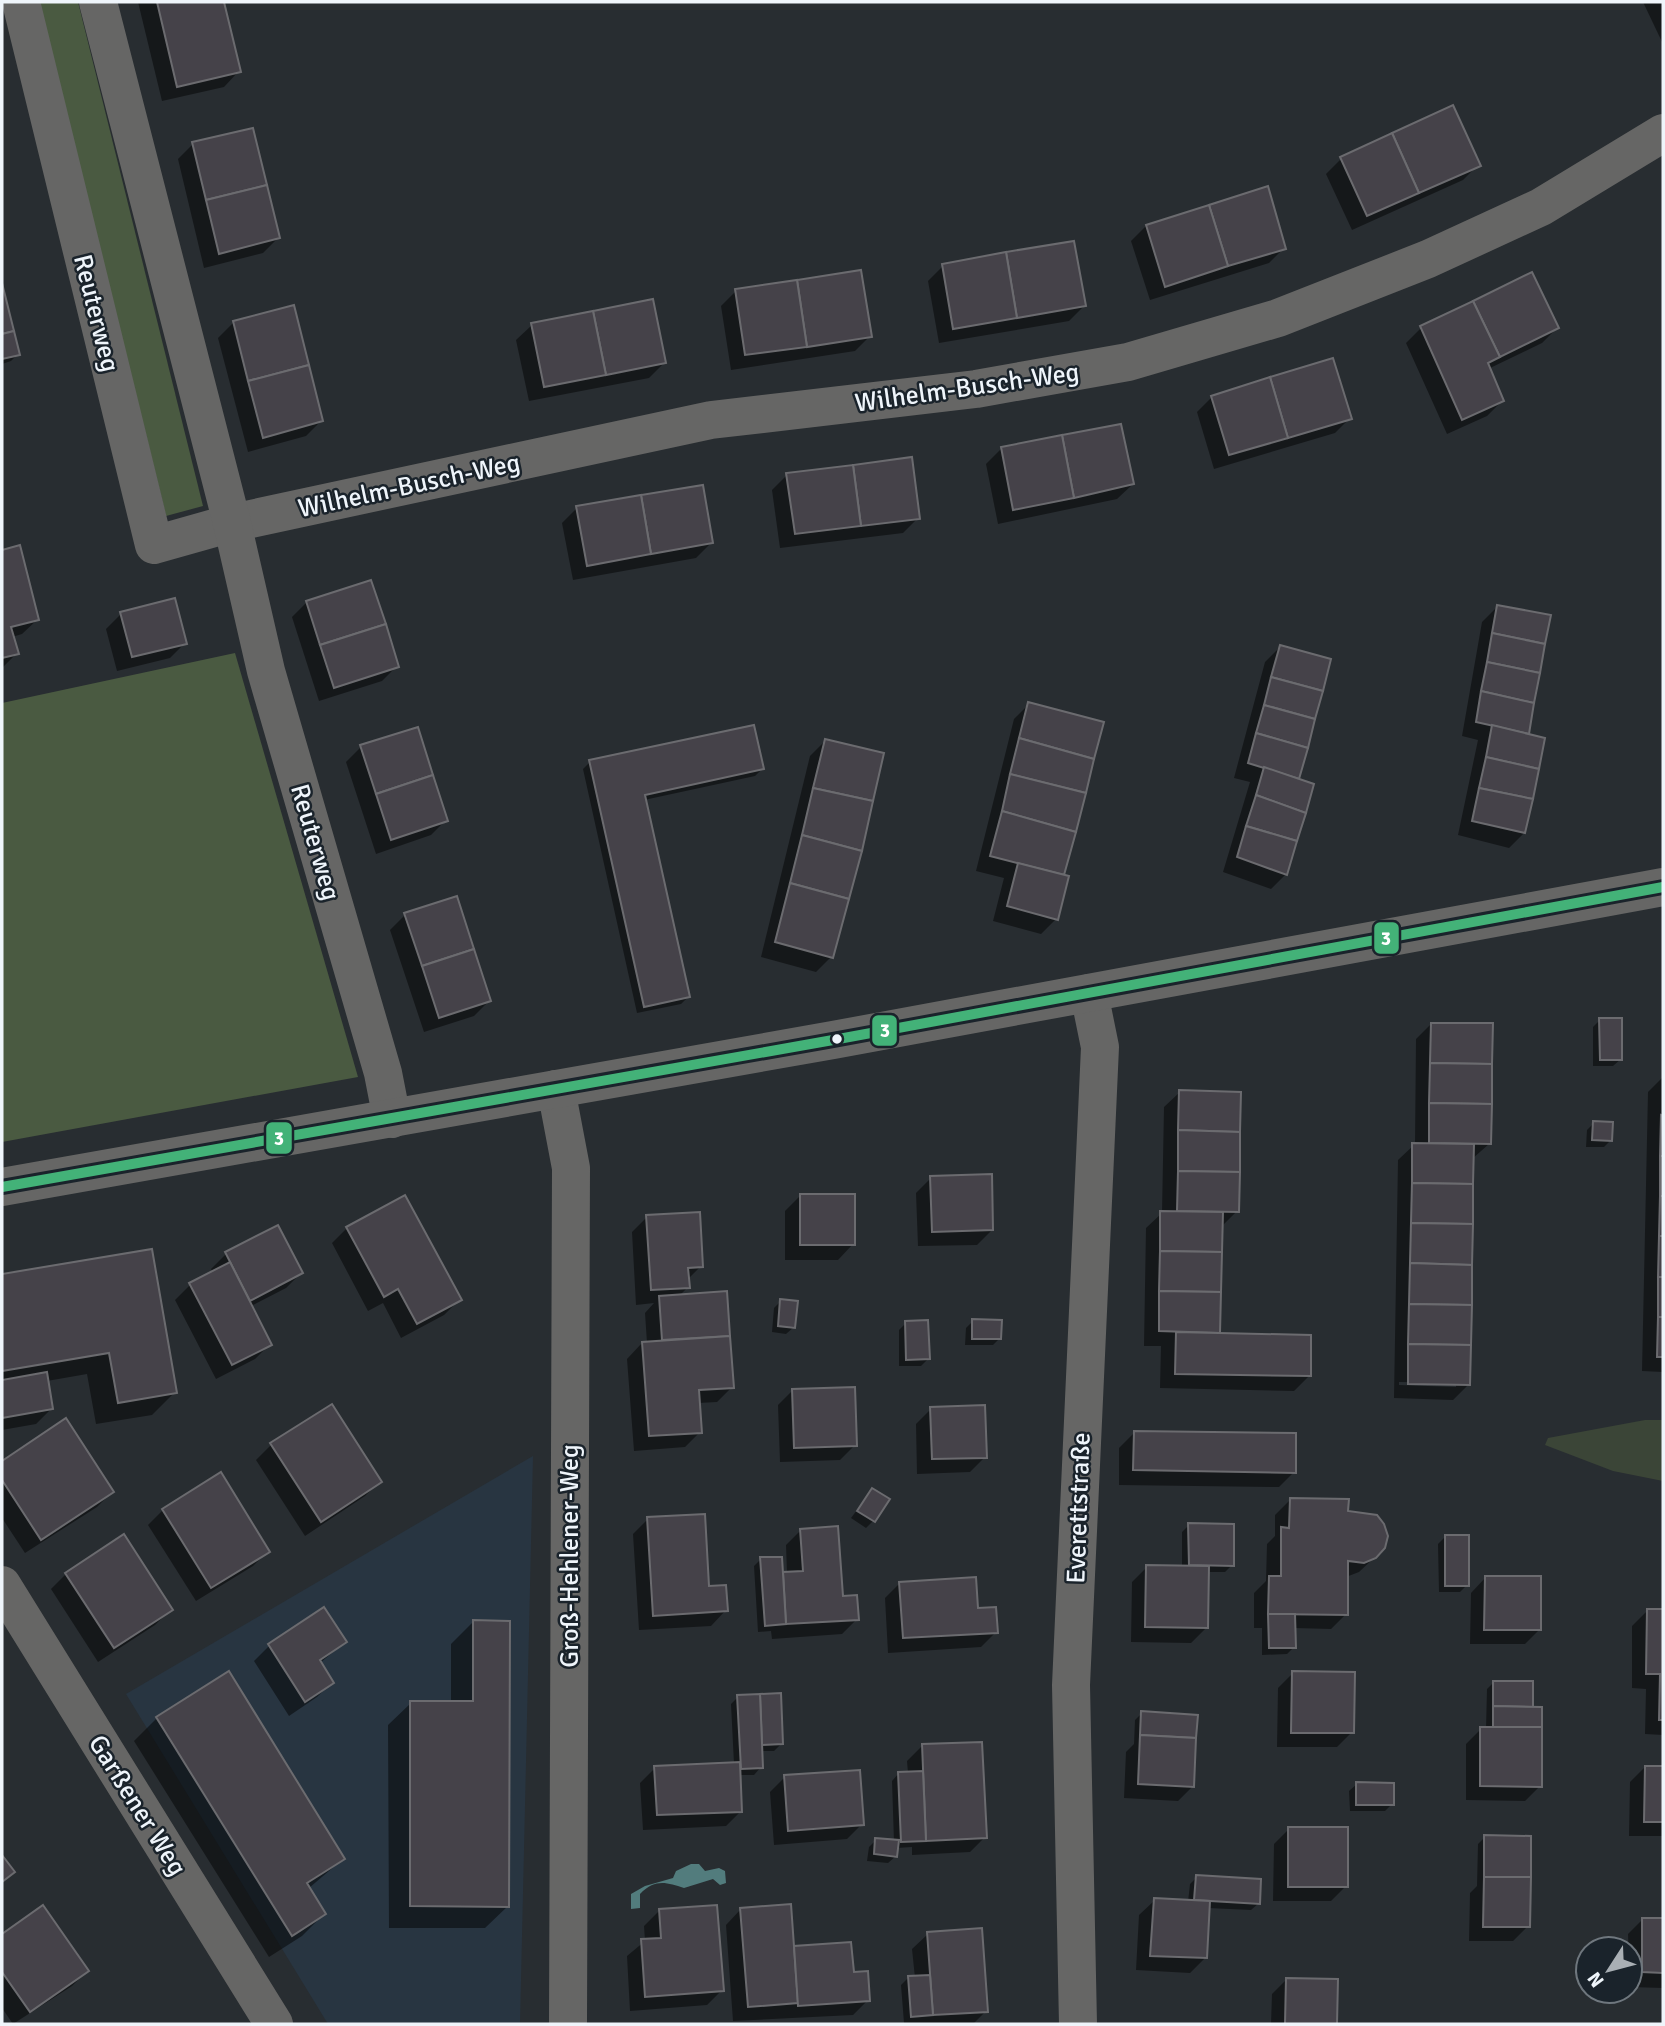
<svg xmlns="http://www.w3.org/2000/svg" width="1665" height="2026" font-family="Signika,sans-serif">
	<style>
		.built { fill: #283541 }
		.green { fill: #3b4537 }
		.forest { fill: #4a5a41 }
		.water { fill: #527c7d }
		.shadow { fill: #0007; fill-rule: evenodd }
		.building { fill: #454249; stroke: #6b6b6f; stroke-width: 2 }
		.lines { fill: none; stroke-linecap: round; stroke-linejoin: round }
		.minor { stroke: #666665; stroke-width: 38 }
		.tertiary { stroke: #666665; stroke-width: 38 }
		.bus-1-casing { stroke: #1a232b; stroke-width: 16 }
		.bus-1 { stroke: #43b278; stroke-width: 10 }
		.bus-dot { fill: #eff5fb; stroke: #1a232b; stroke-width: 2.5 }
		.labels { text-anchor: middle; stroke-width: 5; stroke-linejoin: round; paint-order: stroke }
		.street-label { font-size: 26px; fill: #eff5fb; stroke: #1a232b }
		.line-badge { stroke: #1a232b; stroke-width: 2.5 }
		.badge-label { font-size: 19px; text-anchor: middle; font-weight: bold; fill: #fff }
	</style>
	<rect width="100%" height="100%" fill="#282d31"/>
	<!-- built -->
	<path class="built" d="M533 1456 520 2024H328L126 1694Z"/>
	<!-- green -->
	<path class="green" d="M1645 1420H1663V1481L1613 1471 1545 1445 1548 1438Z"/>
	<!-- forest -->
	<g class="forest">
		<path d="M39 2H78L203 506 166 516Z"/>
		<path d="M235 653 358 1077 2 1142V703Z"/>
	</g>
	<!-- water -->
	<path class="water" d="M691 1864H699L705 1871 719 1868 725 1871 726 1883 720 1885 713 1879 684 1888C667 1883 656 1878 640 1894V1908L631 1909V1894L645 1886 673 1878 676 1871Z"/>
	<!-- shadow -->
	<g class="shadow">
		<path d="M138 2H223L239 71 224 87 162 101Z"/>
		<path d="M1643 2H1663V44Z"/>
		<path d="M193 144 278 238 263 253 204 268 178 159Z"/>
		<path d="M1341 159 1478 165 1463 180 1352 230 1326 174Z"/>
		<path d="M1146 226 1284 248 1269 263 1150 300 1131 241Z"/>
		<path d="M943 266 1084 306 1069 321 939 343 928 281Z"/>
		<path d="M2 289 18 354 11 361 2 364Z"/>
		<path d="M736 291 870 336 855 351 731 370 721 306Z"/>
		<path d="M233 323 321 421 306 436 248 452 218 338Z"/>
		<path d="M532 325 664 363 649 378 529 401 516 340Z"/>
		<path d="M1421 328H1557L1542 343 1488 369 1502 401 1487 416 1447 434 1406 343Z"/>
		<path d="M1212 397 1350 418 1335 433 1214 469 1197 412Z"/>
		<path d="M1001 449 1133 484 1117 499 998 524 986 464Z"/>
		<path d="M787 475 918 518 903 533 780 548 772 490Z"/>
		<path d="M577 508 711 543 696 558 573 580 562 523Z"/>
		<path d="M19 547 38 619 22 634 12 637 17 653 2 668V552Z"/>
		<path d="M307 602 397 666 382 681 319 701 292 617Z"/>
		<path d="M1497 607 1549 617 1527 735 1524 833 1509 848 1458 835 1478 740 1462 736 1482 622Z"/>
		<path d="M121 614 185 643 170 658 117 671 106 629Z"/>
		<path d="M1280 647 1297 780 1286 874 1271 889 1223 872 1250 782 1234 778 1265 662Z"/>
		<path d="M1029 704 1062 877 1056 919 1041 934 993 921 1004 878 976 871 1014 719Z"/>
		<path d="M825 741 831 957 816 972 761 957 810 756Z"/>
		<path d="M361 747 446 820 431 835 376 854 346 762Z"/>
		<path d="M590 762 762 769 755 776 644 800 688 997 681 1004 637 1013 583 769Z"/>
		<path d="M405 915 489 1001 474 1016 424 1032 390 930Z"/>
		<path d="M1600 1020 1621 1059 1613 1066H1593V1027Z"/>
		<path d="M1431 1024 1489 1144 1472 1159 1468 1385 1453 1400 1394 1398 1398 1160 1415 1144 1416 1039ZM1399 1382 1456 1383V1387L1399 1385Z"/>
		<path d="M1663 1077V1372L1642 1371 1648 1092Z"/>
		<path d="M1180 1092 1237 1211 1222 1226 1219 1335 1309 1376 1294 1391 1160 1388 1161 1346H1144L1146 1228 1162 1213 1164 1107Z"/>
		<path d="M1594 1123 1611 1140 1604 1147H1586L1587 1130Z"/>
		<path d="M931 1178 992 1230 977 1245 918 1246 916 1193Z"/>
		<path d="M800 1196 853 1244 838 1260H785V1211Z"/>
		<path d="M647 1217 701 1266 687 1280 688 1287 678 1297 725 1293 732 1387 717 1402 698 1403 700 1432 685 1447 634 1451 627 1359 642 1343H647L645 1313 654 1303 636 1305 632 1232Z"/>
		<path d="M347 1228 459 1300 444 1315 401 1338 383 1303 368 1311 332 1243Z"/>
		<path d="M151 1251 175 1392 152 1415 96 1424 87 1374 47 1381 51 1409 36 1424 2 1430V1276Z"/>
		<path d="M226 1254 301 1273 286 1288 251 1306 270 1344 255 1359 216 1379 175 1300 190 1285 213 1273 211 1269Z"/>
		<path d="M781 1301 794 1327 786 1334 772 1332 774 1308Z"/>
		<path d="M973 1321 1000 1338 993 1345H965L966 1328Z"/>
		<path d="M906 1323 928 1359 921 1366H899V1330Z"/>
		<path d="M793 1390 855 1445 840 1460 780 1462 778 1405Z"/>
		<path d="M931 1409 985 1457 970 1472 917 1474 916 1424Z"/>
		<path d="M65 1421 112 1492 97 1507 25 1553 2 1518V1463Z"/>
		<path d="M1134 1433 1294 1472 1279 1487 1119 1485V1448Z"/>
		<path d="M271 1445 380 1481 365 1496 305 1536 256 1460Z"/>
		<path d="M872 1490 873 1521 866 1528 851 1518Z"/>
		<path d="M1290 1500 1347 1513 1375 1557 1359 1572 1346 1577V1614L1331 1629 1294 1628V1647L1287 1654 1262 1655V1628H1254V1593L1266 1581 1267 1544 1275 1536V1515Z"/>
		<path d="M163 1510 268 1551 253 1566 196 1601 148 1525Z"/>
		<path d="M648 1519 726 1610 711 1626 639 1630 633 1534Z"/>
		<path d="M1189 1525 1232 1565 1225 1572H1207L1206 1628 1191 1643 1131 1642 1132 1582 1147 1567H1182V1532Z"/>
		<path d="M801 1530 857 1619 842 1634 772 1639 771 1631 758 1632 754 1566 761 1559 781 1576 787 1573 786 1545Z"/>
		<path d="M1446 1536 1467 1585 1460 1592H1439L1438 1544Z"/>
		<path d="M66 1574 170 1610 155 1625 98 1662 51 1589Z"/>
		<path d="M1486 1577 1540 1629 1525 1644H1470L1471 1593Z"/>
		<path d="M900 1583 977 1610 996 1632 981 1647 888 1653 885 1598Z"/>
		<path d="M323 1610 345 1642 320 1663 332 1682 317 1697 289 1716 254 1661 269 1646Z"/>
		<path d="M1647 1611H1663V1735L1645 1734 1646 1689 1632 1688V1626Z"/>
		<path d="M473 1622 508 1906 485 1928H389L388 1725 411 1703H451V1644Z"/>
		<path d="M1293 1673 1352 1732 1337 1747H1277L1278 1688Z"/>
		<path d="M228 1674 343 1859 309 1888 324 1914 302 1936 269 1957 134 1741 157 1718Z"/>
		<path d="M1494 1682 1531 1709 1540 1786 1525 1801 1466 1800V1744L1481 1729H1486L1487 1689Z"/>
		<path d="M738 1697 781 1744 774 1751H761V1767L754 1775H739L741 1811 726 1826 643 1830 640 1783 655 1768 734 1764 731 1704Z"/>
		<path d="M1142 1713 1193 1786 1178 1801 1124 1798 1126 1752 1134 1744 1135 1720Z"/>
		<path d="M922 1746 985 1837 970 1852 912 1855V1847L896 1848V1856L888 1863 867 1861 869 1847 876 1840 894 1842 892 1781 899 1773H908L907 1761Z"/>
		<path d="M1645 1767 1663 1768V1836H1629L1630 1782Z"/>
		<path d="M785 1777 862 1824 847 1839 774 1845 770 1792Z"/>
		<path d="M1357 1784 1392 1804 1385 1811H1350L1349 1791Z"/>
		<path d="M1289 1829 1346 1886 1331 1901H1273L1274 1844Z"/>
		<path d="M1485 1837 1528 1926 1513 1941H1469L1470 1893 1477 1886 1478 1844Z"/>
		<path d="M1197 1877 1259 1903 1251 1910 1208 1908 1205 1958 1190 1973 1136 1970 1139 1915 1155 1900 1188 1902 1190 1884Z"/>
		<path d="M42 1907 87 1971 72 1986 13 2024 2 2008V1936Z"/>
		<path d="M741 1909 793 1948 850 1944 852 1974 868 2000 853 2015 733 2021 726 1925Z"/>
		<path d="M659 1911 722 1990 707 2005 630 2011 627 1956 645 1941 644 1926Z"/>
		<path d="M1643 1919 1663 1920V1988L1630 1987 1628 1934Z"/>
		<path d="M928 1934 986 2011 973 2024 904 2023 901 1985 908 1978H915L912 1949Z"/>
		<path d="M1287 1979 1336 1981 1335 2024H1271L1272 1994Z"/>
	</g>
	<!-- building -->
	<g class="building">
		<path d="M157 2H224L241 72 177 87Z"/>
		<path d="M1453 105 1481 166 1419 193 1392 133Z"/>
		<path d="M253 128 267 185 206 200 192 142Z"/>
		<path d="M1392 133 1419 193 1367 216 1340 157Z"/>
		<path d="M267 185 280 238 219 254 206 200Z"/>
		<path d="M1268 186 1286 249 1228 266 1209 205Z"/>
		<path d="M1209 205 1228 266 1165 287 1146 225Z"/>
		<path d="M1074 241 1086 306 1017 318 1006 252Z"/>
		<path d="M1006 252 1017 318 953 329 942 264Z"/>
		<path d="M861 270 872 337 807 347 797 280Z"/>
		<path d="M1532 272 1559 328 1500 357 1473 301Z"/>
		<path d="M797 280 807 347 745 355 735 289Z"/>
		<path d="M2 283 14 331 2 334Z"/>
		<path d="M653 299 666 363 606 375 593 311Z"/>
		<path d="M1473 301 1500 357 1488 363 1504 401 1462 420 1420 326Z"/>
		<path d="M294 305 309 365 248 381 233 321Z"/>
		<path d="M593 311 606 375 544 387 531 323Z"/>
		<path d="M14 331 20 355 2 359V334Z"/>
		<path d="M1333 358 1352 419 1288 438 1270 377Z"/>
		<path d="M309 365 323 421 263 438 248 381Z"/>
		<path d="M1270 377 1288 438 1229 455 1211 396Z"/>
		<path d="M1121 424 1134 484 1074 498 1062 435Z"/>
		<path d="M1062 435 1074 498 1013 510 1001 447Z"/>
		<path d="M912 457 920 519 861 526 853 465Z"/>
		<path d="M853 465 861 526 795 534 786 473Z"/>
		<path d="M703 485 713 543 651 554 641 495Z"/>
		<path d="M641 495 651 554 587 566 576 506Z"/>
		<path d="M20 545 39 620 11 627 19 654 2 658V550Z"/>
		<path d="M371 580 386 624 320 645 306 601Z"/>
		<path d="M175 598 187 644 132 657 120 612Z"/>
		<path d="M1497 605 1551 615 1545 644 1492 633Z"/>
		<path d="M386 624 399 667 334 688 320 645Z"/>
		<path d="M1492 633 1545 644 1540 673 1487 662Z"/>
		<path d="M1280 645 1331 659 1323 691 1271 677Z"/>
		<path d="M1487 662 1540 673 1534 703 1481 691Z"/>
		<path d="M1271 677 1323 691 1315 719 1264 705Z"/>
		<path d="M1481 691 1534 703 1529 734 1476 722Z"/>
		<path d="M1028 702 1104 722 1094 759 1019 738Z"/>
		<path d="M1264 705 1315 719 1308 748 1256 733Z"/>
		<path d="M754 725 764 769 645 795 690 997 644 1007 589 760Z"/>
		<path d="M1492 725 1545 738 1539 769 1486 757Z"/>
		<path d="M418 727 433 775 376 794 360 745Z"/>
		<path d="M1256 733 1308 748 1299 779 1248 763Z"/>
		<path d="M1019 738 1094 759 1086 793 1010 774Z"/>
		<path d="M825 739 884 753 873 801 813 788Z"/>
		<path d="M1486 757 1539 769 1533 799 1479 788Z"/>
		<path d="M1264 767 1314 784 1306 813 1256 795Z"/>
		<path d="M1010 774 1086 793 1076 832 1002 811Z"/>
		<path d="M433 775 448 821 391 840 376 794Z"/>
		<path d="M813 788 873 801 862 851 802 835Z"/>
		<path d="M1479 788 1533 799 1525 833 1472 821Z"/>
		<path d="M1256 795 1306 813 1297 841 1246 826Z"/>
		<path d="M1002 811 1076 832 1064 875 990 856Z"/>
		<path d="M1246 826 1297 841 1287 875 1237 857Z"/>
		<path d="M802 835 862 851 849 899 790 883Z"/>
		<path d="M1018 863 1069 876 1058 920 1007 906Z"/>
		<path d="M790 883 849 899 833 958 775 942Z"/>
		<path d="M457 896 474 949 422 966 404 913Z"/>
		<path d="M474 949 491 1001 439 1018 422 966Z"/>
		<path d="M1599 1018H1622V1060H1600Z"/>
		<path d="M1431 1023H1493L1492 1064 1430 1063Z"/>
		<path d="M1430 1063 1492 1064V1104L1429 1103Z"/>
		<path d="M1179 1090 1241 1092 1240 1132 1178 1130Z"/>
		<path d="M1429 1103 1492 1104 1491 1144 1429 1143Z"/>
		<path d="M1661 1115 1663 1116V1156H1660Z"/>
		<path d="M1593 1121 1613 1122 1612 1141 1592 1140Z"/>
		<path d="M1178 1130 1240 1132V1172L1178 1171Z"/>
		<path d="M1412 1143 1474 1144 1473 1184 1412 1183Z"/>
		<rect x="1660" y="1156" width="3" height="40"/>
		<path d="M1178 1171 1240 1172 1239 1212 1177 1211Z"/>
		<path d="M992 1174 993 1230 932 1232 930 1176Z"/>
		<path d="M1412 1183 1473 1184V1224L1411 1223Z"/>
		<rect x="800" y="1194" width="55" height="51"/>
		<path d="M405 1195 462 1300 417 1324 398 1289 384 1297 346 1227Z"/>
		<path d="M1660 1196H1663V1236H1659Z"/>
		<path d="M1160 1211 1223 1212 1222 1252 1160 1251Z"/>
		<path d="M700 1212 703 1267 688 1268 690 1288 651 1290 646 1215Z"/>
		<path d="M1411 1223 1473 1224 1472 1265 1410 1263Z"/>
		<path d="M278 1225 303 1273 250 1301 225 1252Z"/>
		<path d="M1659 1236H1663V1277H1658Z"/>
		<path d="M152 1249 177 1393 118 1403 109 1353 2 1371V1274Z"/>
		<path d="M1160 1251 1222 1252 1221 1292 1159 1291Z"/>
		<path d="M230 1262 272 1345 232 1365 189 1283Z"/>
		<path d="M1410 1263 1472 1265V1305L1409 1304Z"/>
		<rect x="1658" y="1277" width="5" height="40"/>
		<path d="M727 1291 730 1336 662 1340 659 1296Z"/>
		<path d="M1159 1291 1221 1292 1220 1333 1159 1331Z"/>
		<path d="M780 1299 798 1301 795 1328 778 1326Z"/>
		<path d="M1409 1304 1472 1305 1471 1345 1408 1344Z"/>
		<path d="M1658 1317H1663V1357H1657Z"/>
		<path d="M972 1319 1002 1320 1001 1339H972Z"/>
		<path d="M928 1320 930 1359 906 1360 905 1321Z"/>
		<path d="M1176 1332 1311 1335V1376L1175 1374Z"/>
		<path d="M730 1336 734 1388 699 1390 702 1433 649 1436 642 1342Z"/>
		<path d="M1408 1344 1471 1345 1470 1385 1408 1384Z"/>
		<path d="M47 1372 53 1409 2 1418V1380Z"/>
		<path d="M855 1387 857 1446 794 1448 792 1389Z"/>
		<path d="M332 1404 382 1482 321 1522 270 1443Z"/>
		<path d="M985 1405 987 1458 932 1459 930 1407Z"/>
		<path d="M66 1418 114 1492 41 1540 2 1480V1461Z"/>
		<path d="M1134 1431 1296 1433V1473L1133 1470Z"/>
		<path d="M221 1472 270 1552 211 1588 162 1509Z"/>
		<path d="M872 1488 890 1499 875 1522 857 1511Z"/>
		<path d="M1290 1498 1349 1499 1348 1511 1377 1515 1384 1524 1388 1536 1385 1548 1376 1558 1364 1563 1348 1561V1615L1268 1614 1269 1576H1281V1527L1289 1528Z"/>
		<path d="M705 1514 709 1586 726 1585 728 1611 653 1616 647 1517Z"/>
		<path d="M1188 1523 1234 1524V1566L1189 1565Z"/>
		<path d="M838 1526 843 1596 857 1595 859 1620 786 1624 783 1572 803 1571 800 1529Z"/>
		<path d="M124 1534 173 1610 114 1648 65 1573Z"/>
		<rect x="1445" y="1535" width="24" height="51"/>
		<path d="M760 1557H782L786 1624 765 1626Z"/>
		<path d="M1146 1565 1209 1566 1208 1628 1145 1627Z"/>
		<path d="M1485 1576H1541V1630H1484Z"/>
		<path d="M976 1577 978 1608 996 1607 998 1633 903 1638 899 1582Z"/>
		<path d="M324 1607 347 1642 320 1660 334 1683 305 1702 268 1644Z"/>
		<path d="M1647 1609H1663V1720H1659L1660 1674H1646Z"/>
		<path d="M1268 1614H1295L1296 1648H1269Z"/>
		<path d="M473 1620 510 1621 509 1907 410 1906V1701H473Z"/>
		<path d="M229 1671 345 1859 307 1883 326 1914 292 1936 156 1717Z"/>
		<path d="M1292 1671 1355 1672 1354 1733H1291Z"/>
		<path d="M1493 1681H1533V1707L1493 1706Z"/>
		<path d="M781 1693 783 1744 762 1745 760 1694Z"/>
		<path d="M760 1694 763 1768 741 1769 737 1695Z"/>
		<path d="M1493 1706 1542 1707V1727H1493Z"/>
		<path d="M1141 1711 1198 1715 1196 1738 1140 1735Z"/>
		<path d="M1480 1727H1542V1787L1480 1786Z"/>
		<path d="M1140 1735 1196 1738 1194 1787 1138 1784Z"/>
		<path d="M982 1742 987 1838 926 1841 922 1744Z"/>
		<path d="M740 1762 742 1812 657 1815 654 1766Z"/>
		<path d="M1645 1766H1663V1822H1644Z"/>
		<path d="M860 1770 864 1825 788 1831 784 1775Z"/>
		<path d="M923 1771 926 1841 901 1842 898 1772Z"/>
		<path d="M1356 1782 1394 1783V1805H1356Z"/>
		<rect x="1288" y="1827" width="60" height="60"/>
		<path d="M1484 1835 1531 1836V1877H1484Z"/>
		<path d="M875 1838 899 1840 897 1857 874 1854Z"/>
		<path d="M2 1855 15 1872 2 1882Z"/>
		<path d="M1196 1875 1261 1879 1260 1904 1194 1900Z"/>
		<path d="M1484 1877H1531L1530 1927H1483Z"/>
		<path d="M1154 1898 1210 1901 1207 1958 1150 1956Z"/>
		<path d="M791 1904 798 2003 748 2007 740 1908Z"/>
		<path d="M43 1905 89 1971 30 2012 2 1972V1934Z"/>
		<path d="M717 1905 724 1991 645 1997 641 1939 661 1938 659 1909Z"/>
		<path d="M1642 1918H1663V1973L1642 1972Z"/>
		<path d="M982 1928 988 2012 933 2015 927 1932Z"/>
		<path d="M851 1942 854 1972 868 1971 870 2001 798 2006 794 1946Z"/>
		<path d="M930 1975 933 2015 911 2017 908 1976Z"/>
		<path d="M1286 1978 1338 1979 1337 2024H1285Z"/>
	</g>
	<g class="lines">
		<!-- minor -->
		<g class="minor">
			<path d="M21 2 154 545 232 523 711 420 976 389 1128 362 1278 318 1428 259 1541 207 1663 133"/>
			<path d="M98 2 232 523 266 671 383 1073 392 1119"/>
			<path d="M2 1585 274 2024"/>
			<path d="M1078 2024 1071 1685 1100 1047 1089 993"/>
		</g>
		<!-- tertiary -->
		<g class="tertiary">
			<path d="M556 1089 571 1168 568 2024"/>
			<path d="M2 1187 833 1040 1663 887"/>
		</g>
		<!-- bus-1 casing -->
		<g class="bus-1-casing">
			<path id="bus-1" d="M2 1187 833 1040 1663 887"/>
		</g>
		<!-- bus-1 -->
		<use href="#bus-1" class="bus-1"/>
	</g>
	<!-- markers -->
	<circle class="bus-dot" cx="837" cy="1039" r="6"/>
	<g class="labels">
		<!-- street labels -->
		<g class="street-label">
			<text transform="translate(97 313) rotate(76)" y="9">Reuterweg</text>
			<text transform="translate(967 387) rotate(-8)" y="9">Wilhelm-Busch-Weg</text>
			<text transform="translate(409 485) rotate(-12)" y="9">Wilhelm-Busch-Weg</text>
			<text transform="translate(316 842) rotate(74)" y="9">Reuterweg</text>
			<text transform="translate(1078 1508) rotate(-88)" y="9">Everettstraße</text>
			<text transform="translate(569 1556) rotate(-90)" y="9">Groß-Hehlener-Weg</text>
			<text transform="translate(138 1805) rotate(58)" y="9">Garßener Weg</text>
		</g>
	</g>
	<g class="line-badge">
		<rect x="1373" y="921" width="27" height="34" rx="7" fill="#43b278"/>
		<rect x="871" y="1014" width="27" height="33" rx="7" fill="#43b278"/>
		<rect x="265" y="1121" width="28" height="34" rx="7" fill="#43b278"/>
	</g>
	<g class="badge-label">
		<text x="1386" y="945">3</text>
		<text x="885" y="1037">3</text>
		<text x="279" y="1145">3</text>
	</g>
	<!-- border -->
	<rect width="1665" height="2026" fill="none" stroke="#eff5fb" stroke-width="7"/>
	<!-- north arrow -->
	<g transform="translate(1609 1970) rotate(234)"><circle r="33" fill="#1a232b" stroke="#6f777e" stroke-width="2"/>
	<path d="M0-5L12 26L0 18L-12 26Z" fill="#a9afb4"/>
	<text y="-10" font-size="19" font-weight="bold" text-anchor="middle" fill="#eff5fb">N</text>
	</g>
</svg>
